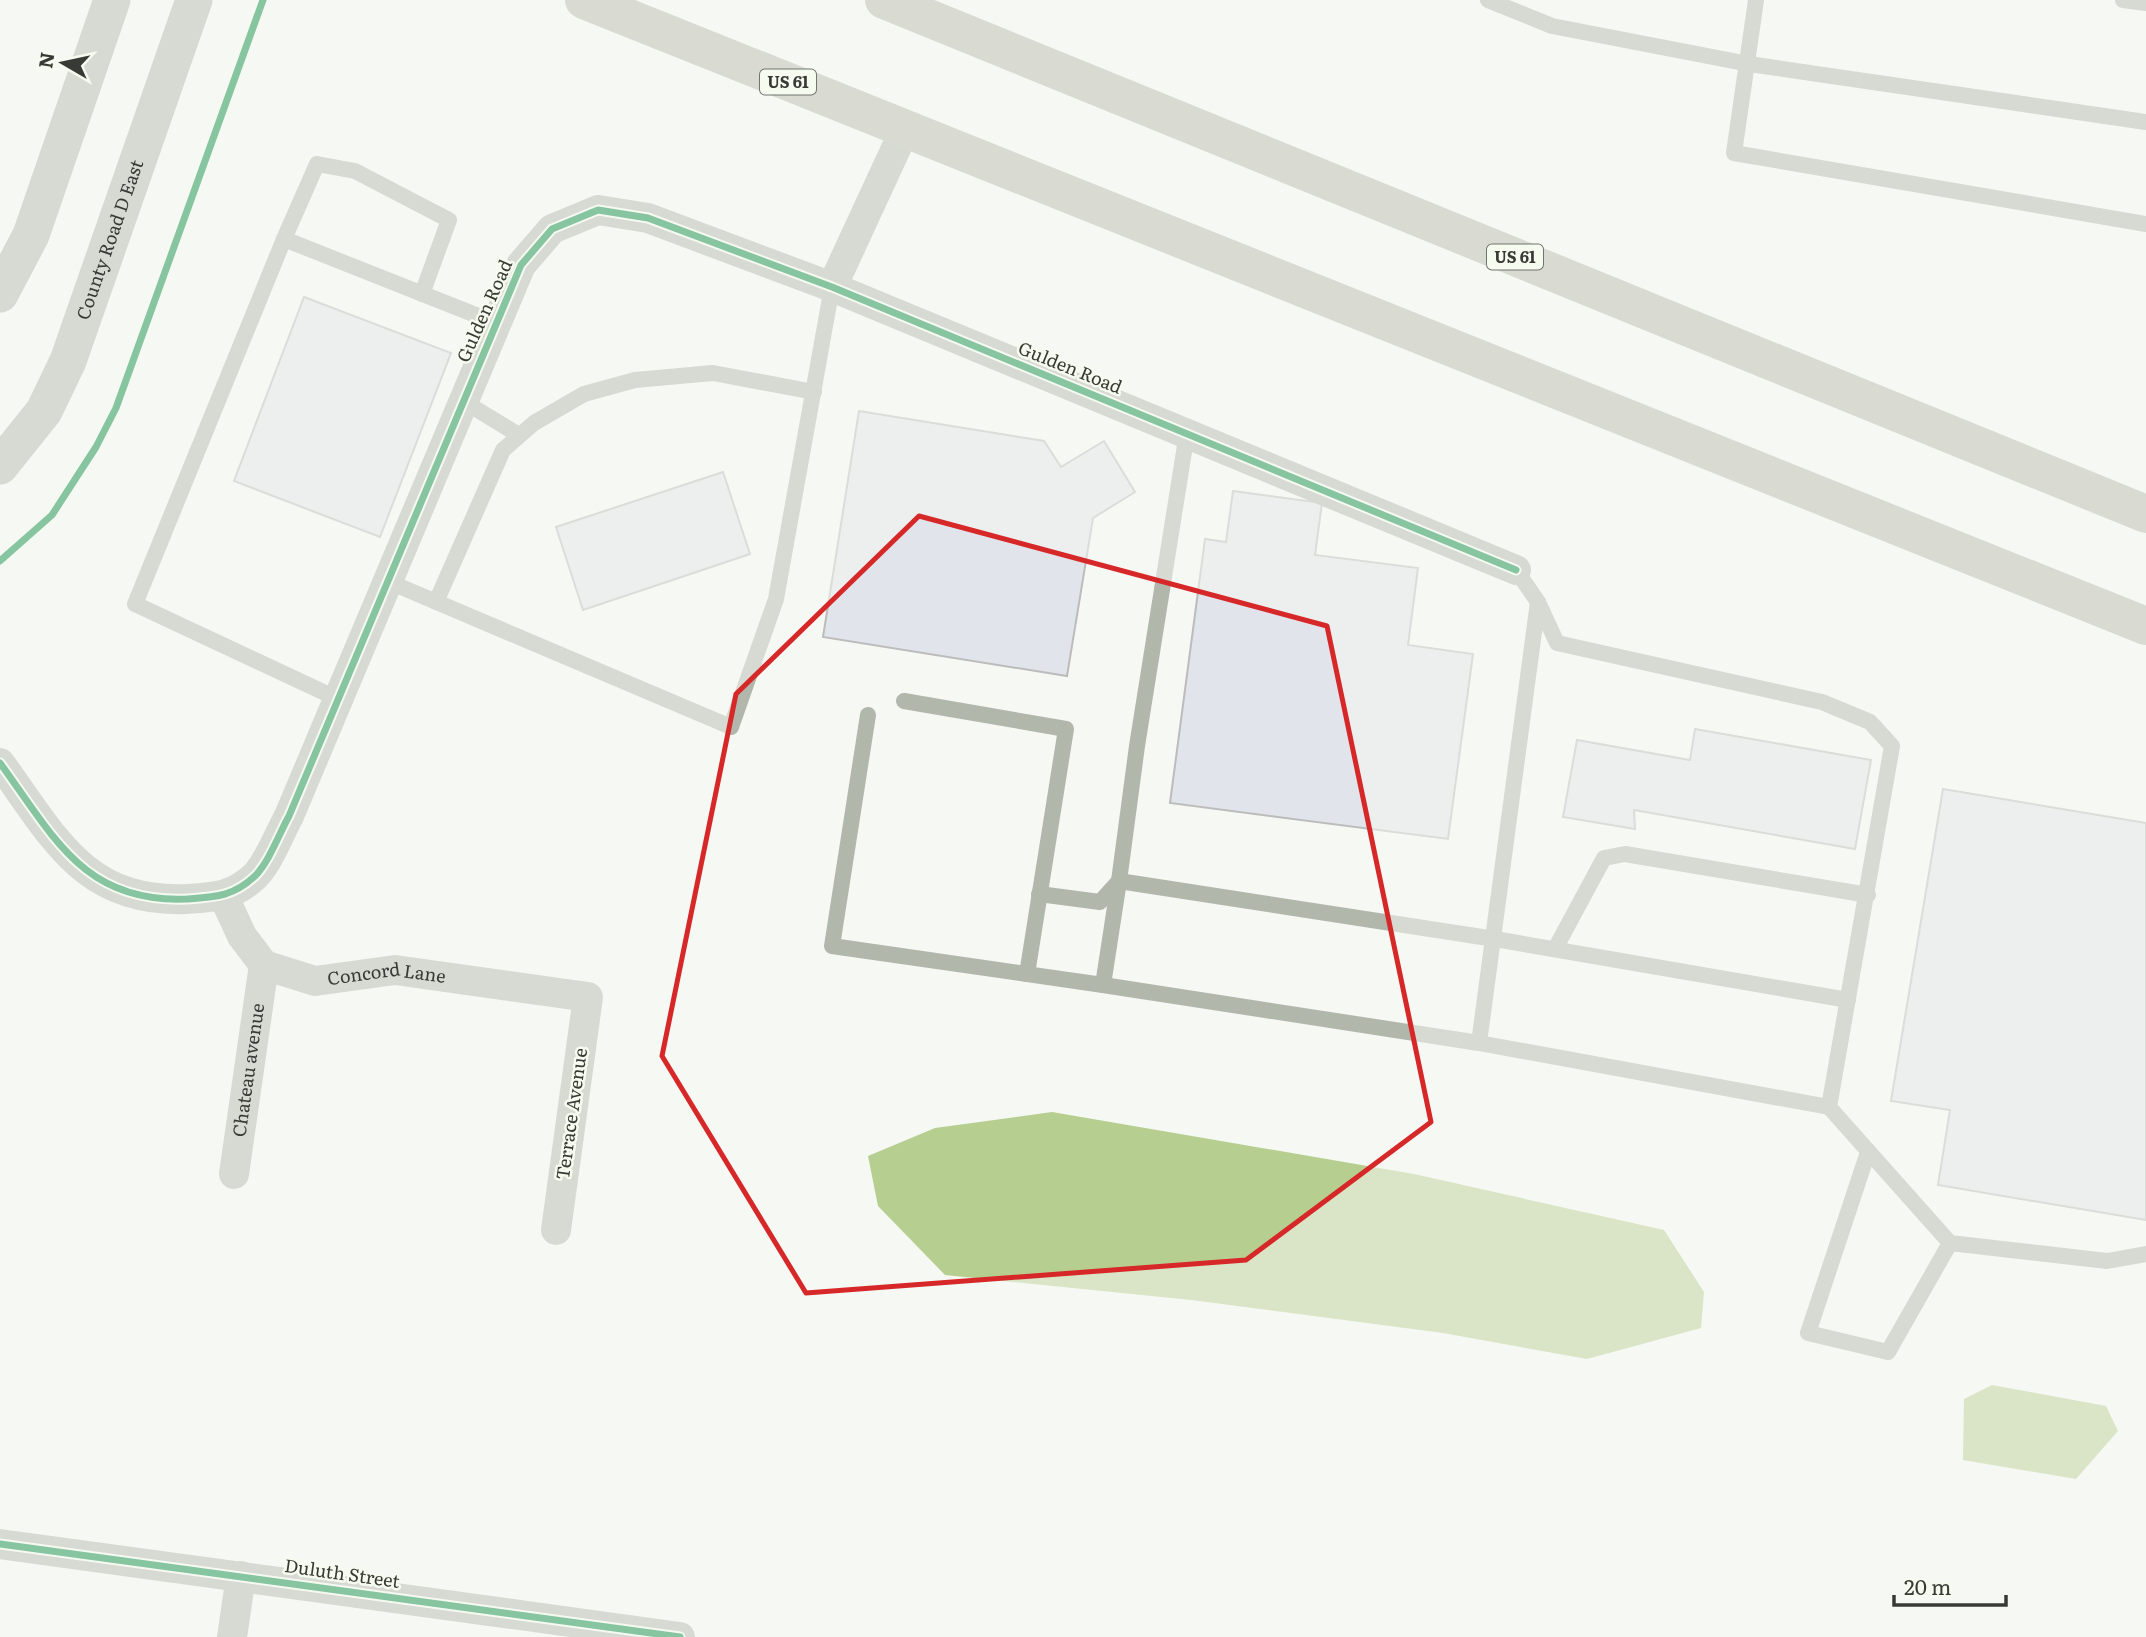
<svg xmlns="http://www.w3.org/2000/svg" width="2146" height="1637" font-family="Literata,serif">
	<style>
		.water { fill: #b6cf90 }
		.building { fill: #e2e4ec; stroke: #bbbcbb; stroke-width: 2 }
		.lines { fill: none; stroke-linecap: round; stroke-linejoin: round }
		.service { stroke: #b2b7ac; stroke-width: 16 }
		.minor { stroke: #b2b7ac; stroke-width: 30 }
		.tertiary { stroke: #b2b7ac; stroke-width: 37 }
		.primary { stroke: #b5b8ad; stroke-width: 38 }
		.cycleway-casing { stroke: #f6fbf0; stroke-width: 11 }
		.cycleway { stroke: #00873e; stroke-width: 7 }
		.marked { fill: none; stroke: #d62828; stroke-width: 5; stroke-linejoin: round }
		.labels { text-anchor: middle; stroke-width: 5; stroke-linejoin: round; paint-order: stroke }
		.shield { fill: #f6fbf0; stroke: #71746e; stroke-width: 2 }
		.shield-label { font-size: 16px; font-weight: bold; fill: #383a36 }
		.street-label { font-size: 18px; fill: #383a36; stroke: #f6fbf0 }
	</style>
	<rect width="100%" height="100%" fill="#f6f8f3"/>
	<!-- water -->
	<g class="water">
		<path d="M1052 1112 1414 1174 1664 1230 1704 1292 1701 1328 1587 1359 1443 1333 1191 1300 945 1275 878 1206 868 1156 935 1128Z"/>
		<path d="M1992 1385 2106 1406 2118 1431 2076 1479 1963 1460 1964 1399Z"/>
	</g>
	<!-- building -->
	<g class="building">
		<path d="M304 297 451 353 380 537 234 481Z"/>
		<path d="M859 411 1044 441 1061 467 1104 441 1135 492 1093 518 1067 676 823 637Z"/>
		<path d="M723 472 750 554 583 610 556 527Z"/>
		<path d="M1233 491 1322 503 1315 555 1418 568 1408 645 1473 654 1448 839 1170 803 1205 539 1226 542Z"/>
		<path d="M1695 729 1871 760 1855 849 1634 810 1635 829 1563 817 1577 740 1690 760Z"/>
		<path d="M1943 789 2146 823V1220L1938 1185 1950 1110 1891 1101Z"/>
	</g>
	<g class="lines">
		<!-- service -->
		<g class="service">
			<path d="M1488 0 1552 26 1749 64 2146 122"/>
			<path d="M1756 0 1734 153 2146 224"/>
			<path d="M2123 0 2146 3"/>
			<path d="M284 239 317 164 355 171 449 220 422 294"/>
			<path d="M463 401 519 435"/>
			<path d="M1187 433 1137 746 1119 881 1495 939 1848 1000"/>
			<path d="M1516 570 1538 602 1557 643 1822 702 1870 722 1892 746 1829 1107 1950 1243 2107 1261 2146 1254"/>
			<path d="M387 581 731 727 776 599 832 287"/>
			<path d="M436 602 503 450 534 423 584 394 635 380 713 373 814 392"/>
			<path d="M1538 602 1479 1043 1829 1107"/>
			<path d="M338 699 135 604 284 239 496 323"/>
			<path d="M904 701 1066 729 1027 974"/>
			<path d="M868 715 832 946 1103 985"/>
			<path d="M1119 881 1103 985 1479 1043"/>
			<path d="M1039 894 1100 902 1119 881"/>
			<path d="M1555 949 1604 858 1625 854 1868 895"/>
			<path d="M1868 1152 1808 1333 1888 1352 1950 1243"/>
		</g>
		<!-- minor -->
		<g class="minor">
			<path d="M832 287 905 129"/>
			<path d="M0 763C54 837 84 903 186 899 214 897 233 897 255 876 269 862 279 834 289 816L521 265 552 229 598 210 648 218 832 287 1516 570"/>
			<path id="s1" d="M224 897 242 936 264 965 315 981 395 970 588 997 556 1230"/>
			<path id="s2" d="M234 1174 264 965"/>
			<path d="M0 1544 680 1637"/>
			<path d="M232 1637 241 1576"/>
		</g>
		<!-- tertiary -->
		<g class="tertiary">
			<path d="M0 294 31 235 112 0"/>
			<path id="s3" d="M0 466 44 411 68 361 194 0"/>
		</g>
		<!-- primary -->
		<g class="primary">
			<path d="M584 0 2146 626"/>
			<path d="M884 0 2146 514"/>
		</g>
		<!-- cycleway casing -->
		<g class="cycleway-casing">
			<g id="cycleway">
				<path d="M0 561 52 515 96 447 116 408 263 0"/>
				<path d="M0 763C54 837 84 903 186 899 214 897 233 897 255 876 269 862 279 834 289 816L521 265 552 229 598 210 648 218 832 287 1516 570"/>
				<path d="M0 1544 680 1637"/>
			</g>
		</g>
		<!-- cycleway -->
		<use href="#cycleway" class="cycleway"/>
	</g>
	<!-- marked area -->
	<path d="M0 0H2146V1637H0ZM919 516 1327 626 1431 1122 1246 1260 806 1293 662 1056 736 694Z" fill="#f6f8f3" fill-opacity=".55" fill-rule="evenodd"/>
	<path class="marked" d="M919 516 1327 626 1431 1122 1246 1260 806 1293 662 1056 736 694Z"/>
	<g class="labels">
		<!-- shield labels -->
		<g class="shield">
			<rect x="760" y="69.5" width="56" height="25" rx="5"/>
			<rect x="1487" y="244.5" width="56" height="25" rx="5"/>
		</g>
		<g class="shield-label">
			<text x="788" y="88">US 61</text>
			<text x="1515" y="263">US 61</text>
		</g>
		<!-- street labels -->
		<g class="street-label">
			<text dy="6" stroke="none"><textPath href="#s3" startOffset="254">County Road D East</textPath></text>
			<text transform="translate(485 311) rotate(-66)" y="6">Gulden Road</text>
			<text transform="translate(1070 368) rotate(22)" y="6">Gulden Road</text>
			<text dy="6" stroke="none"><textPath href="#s1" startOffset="205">Concord Lane</textPath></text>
			<text dy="6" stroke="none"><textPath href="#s2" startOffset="105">Chateau avenue</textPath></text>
			<text transform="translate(572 1114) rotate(-82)" y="6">Terrace Avenue</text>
			<text transform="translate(342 1574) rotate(8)" y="6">Duluth Street</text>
		</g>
	</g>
	<!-- north arrow -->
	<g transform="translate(63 63) rotate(279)" stroke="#f6fbf0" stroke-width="5" paint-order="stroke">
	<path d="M0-5L12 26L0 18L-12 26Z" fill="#383a36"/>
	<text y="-10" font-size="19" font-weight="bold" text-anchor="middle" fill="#383a36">N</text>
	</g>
	<!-- scale -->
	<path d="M1894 1595v10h112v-10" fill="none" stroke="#383a36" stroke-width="3.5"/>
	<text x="1904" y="1595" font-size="21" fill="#383a36" stroke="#f6fbf0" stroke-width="5" paint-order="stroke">20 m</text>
</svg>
